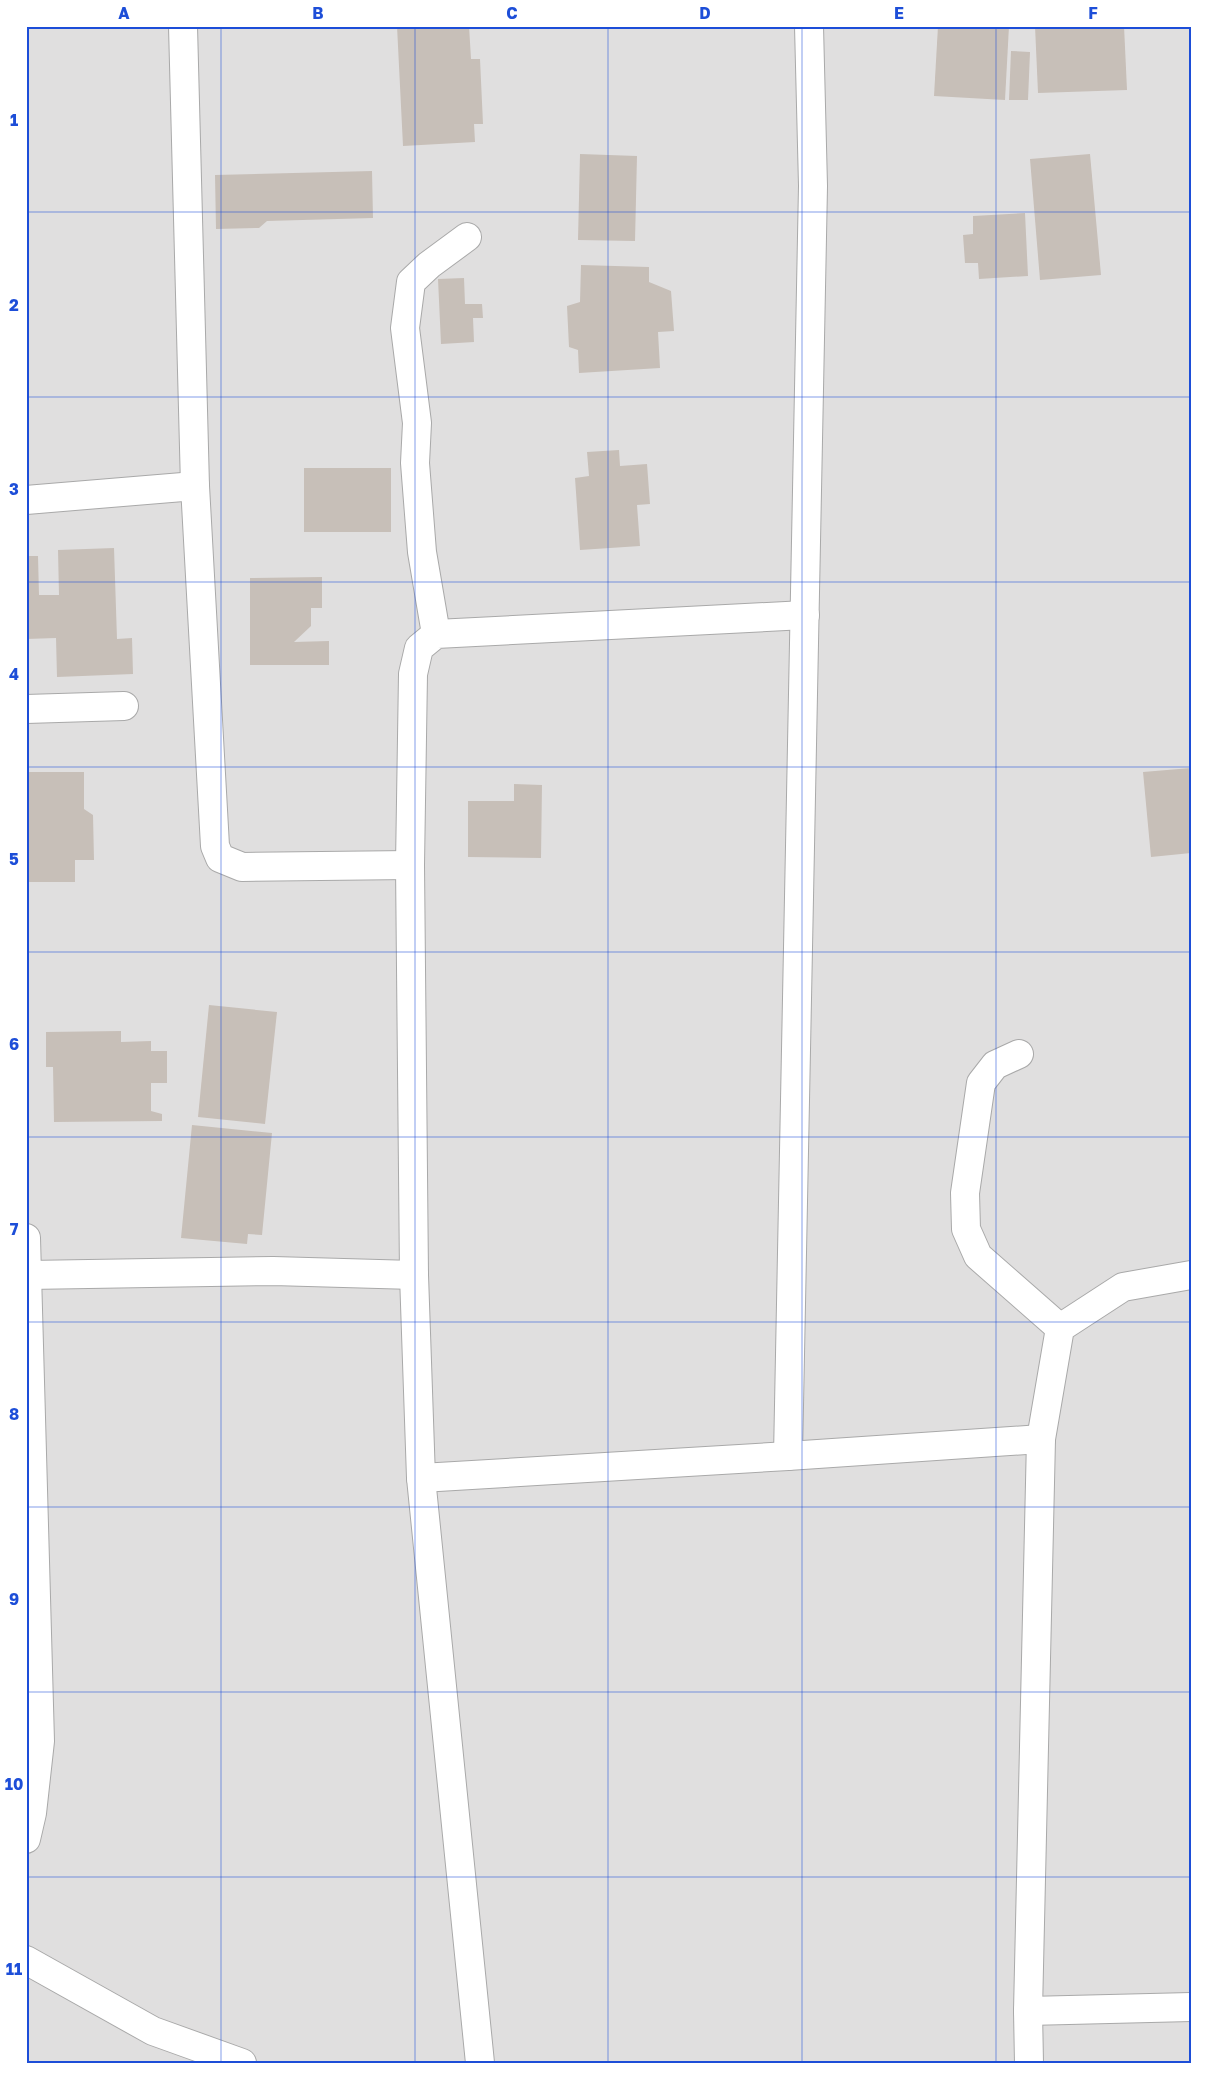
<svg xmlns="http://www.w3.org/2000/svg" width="1217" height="2089" font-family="'Golos Text',sans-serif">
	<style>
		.residential { fill: #e0dfdf }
		.building { fill: #c7bfb8 }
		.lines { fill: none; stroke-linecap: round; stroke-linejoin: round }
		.minor-casing { stroke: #a9a9a9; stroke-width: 30 }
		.minor { stroke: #fff; stroke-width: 28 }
		.grid { fill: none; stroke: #1d4ed8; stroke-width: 1; stroke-opacity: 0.55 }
		.neatline { fill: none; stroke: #1d4ed8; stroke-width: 2 }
		.grid-label { font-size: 16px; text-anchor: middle; font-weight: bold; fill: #1d4ed8 }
	</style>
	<rect width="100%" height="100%" fill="#f2efe9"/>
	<!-- residential -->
	<rect class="residential" x="26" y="26" width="1165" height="2037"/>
	<!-- building -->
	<g class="building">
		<path d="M397 26H469L471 59H480L483 124H474L475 142 403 146Z"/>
		<path d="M938 26H1009L1005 100 934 96Z"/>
		<path d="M1035 26H1124L1127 90 1038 93Z"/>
		<path d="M1011 51 1030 52 1028 100H1009Z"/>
		<path d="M580 154 637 156 635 241 578 240Z"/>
		<path d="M1090 154 1101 275 1040 280 1030 159Z"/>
		<path d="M372 171 373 218 267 221 259 228 216 229 215 175Z"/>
		<path d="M1025 213 1028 276 979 279 978 263H965L963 235 973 234V216Z"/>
		<path d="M581 265 649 267V282L671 291 674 331 658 332 660 368 579 373 578 350 569 347 567 306 580 302Z"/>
		<path d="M464 278 465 304H482L483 318H473L474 342 441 344 438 279Z"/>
		<path d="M619 450 620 466 647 464 650 504 637 505 640 546 580 550 575 478 589 476 587 452Z"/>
		<rect x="304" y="468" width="87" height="64"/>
		<path d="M114 548 117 639 132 638 133 674 57 677 56 638 26 639V556H38L39 595H59L58 550Z"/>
		<path d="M322 577V608H311V626L294 642 329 641V665H250V578Z"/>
		<path d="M1191 768V853L1151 857 1143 772Z"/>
		<path d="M26 772H84V809L93 815 94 860H75V882H26Z"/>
		<path d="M514 784 542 785 541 858 468 857V801H514Z"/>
		<path d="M209 1005 277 1012 265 1124 198 1117Z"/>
		<path d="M121 1031V1042L151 1041V1051H167V1083H151V1111L162 1114V1121L54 1122 53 1067H46V1032Z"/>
		<path d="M192 1125 272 1133 262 1235 248 1234 247 1244 181 1238Z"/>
	</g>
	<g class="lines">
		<!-- minor casing -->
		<g class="minor-casing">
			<g id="minor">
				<path d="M183 26 195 486 215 846 220 858 242 867 410 865"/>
				<path d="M26 500 195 486"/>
				<path d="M436 634 422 552 415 463 417 423 405 328 411 282 429 265 467 237"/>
				<path d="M26 709 124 706"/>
				<path d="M1019 1054 995 1065 981 1083 965 1193 966 1229 978 1256 1060 1328"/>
				<path d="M26 1238 40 1741 32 1813 26 1839"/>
				<path d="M28 1275 273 1271 414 1275"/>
				<path d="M788 1456 813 186 809 26"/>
				<path d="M421 1478 788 1456 1041 1439"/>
				<path d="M26 1960 153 2031 242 2063"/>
				<path d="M1028 2011 1191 2007"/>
				<path d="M480 2063 421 1478 414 1275 410 865 413 674 419 648 436 634 805 615"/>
				<path d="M1029 2063 1028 2011 1041 1439 1060 1328 1123 1287 1191 1275"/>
			</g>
		</g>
		<!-- minor -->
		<use href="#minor" class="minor"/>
	</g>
	<!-- grid -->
	<path class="grid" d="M221 26V2063M415 26V2063M608 26V2063M802 26V2063M996 26V2063M26 212H1191M26 397H1191M26 582H1191M26 767H1191M26 952H1191M26 1137H1191M26 1322H1191M26 1507H1191M26 1692H1191M26 1877H1191"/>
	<!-- border -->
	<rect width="1217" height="2089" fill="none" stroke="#ffffff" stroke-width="55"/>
	<rect x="28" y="28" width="1162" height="2034" class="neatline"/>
	<g class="grid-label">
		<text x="124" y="19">A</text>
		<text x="318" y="19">B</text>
		<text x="512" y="19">C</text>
		<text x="705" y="19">D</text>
		<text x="899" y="19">E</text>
		<text x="1093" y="19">F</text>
		<text x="14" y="126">1</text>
		<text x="14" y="311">2</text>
		<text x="14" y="495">3</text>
		<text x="14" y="680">4</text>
		<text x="14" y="865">5</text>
		<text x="14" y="1050">6</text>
		<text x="14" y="1235">7</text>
		<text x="14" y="1420">8</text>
		<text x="14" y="1605">9</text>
		<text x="14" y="1790">10</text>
		<text x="14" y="1975">11</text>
	</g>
</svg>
